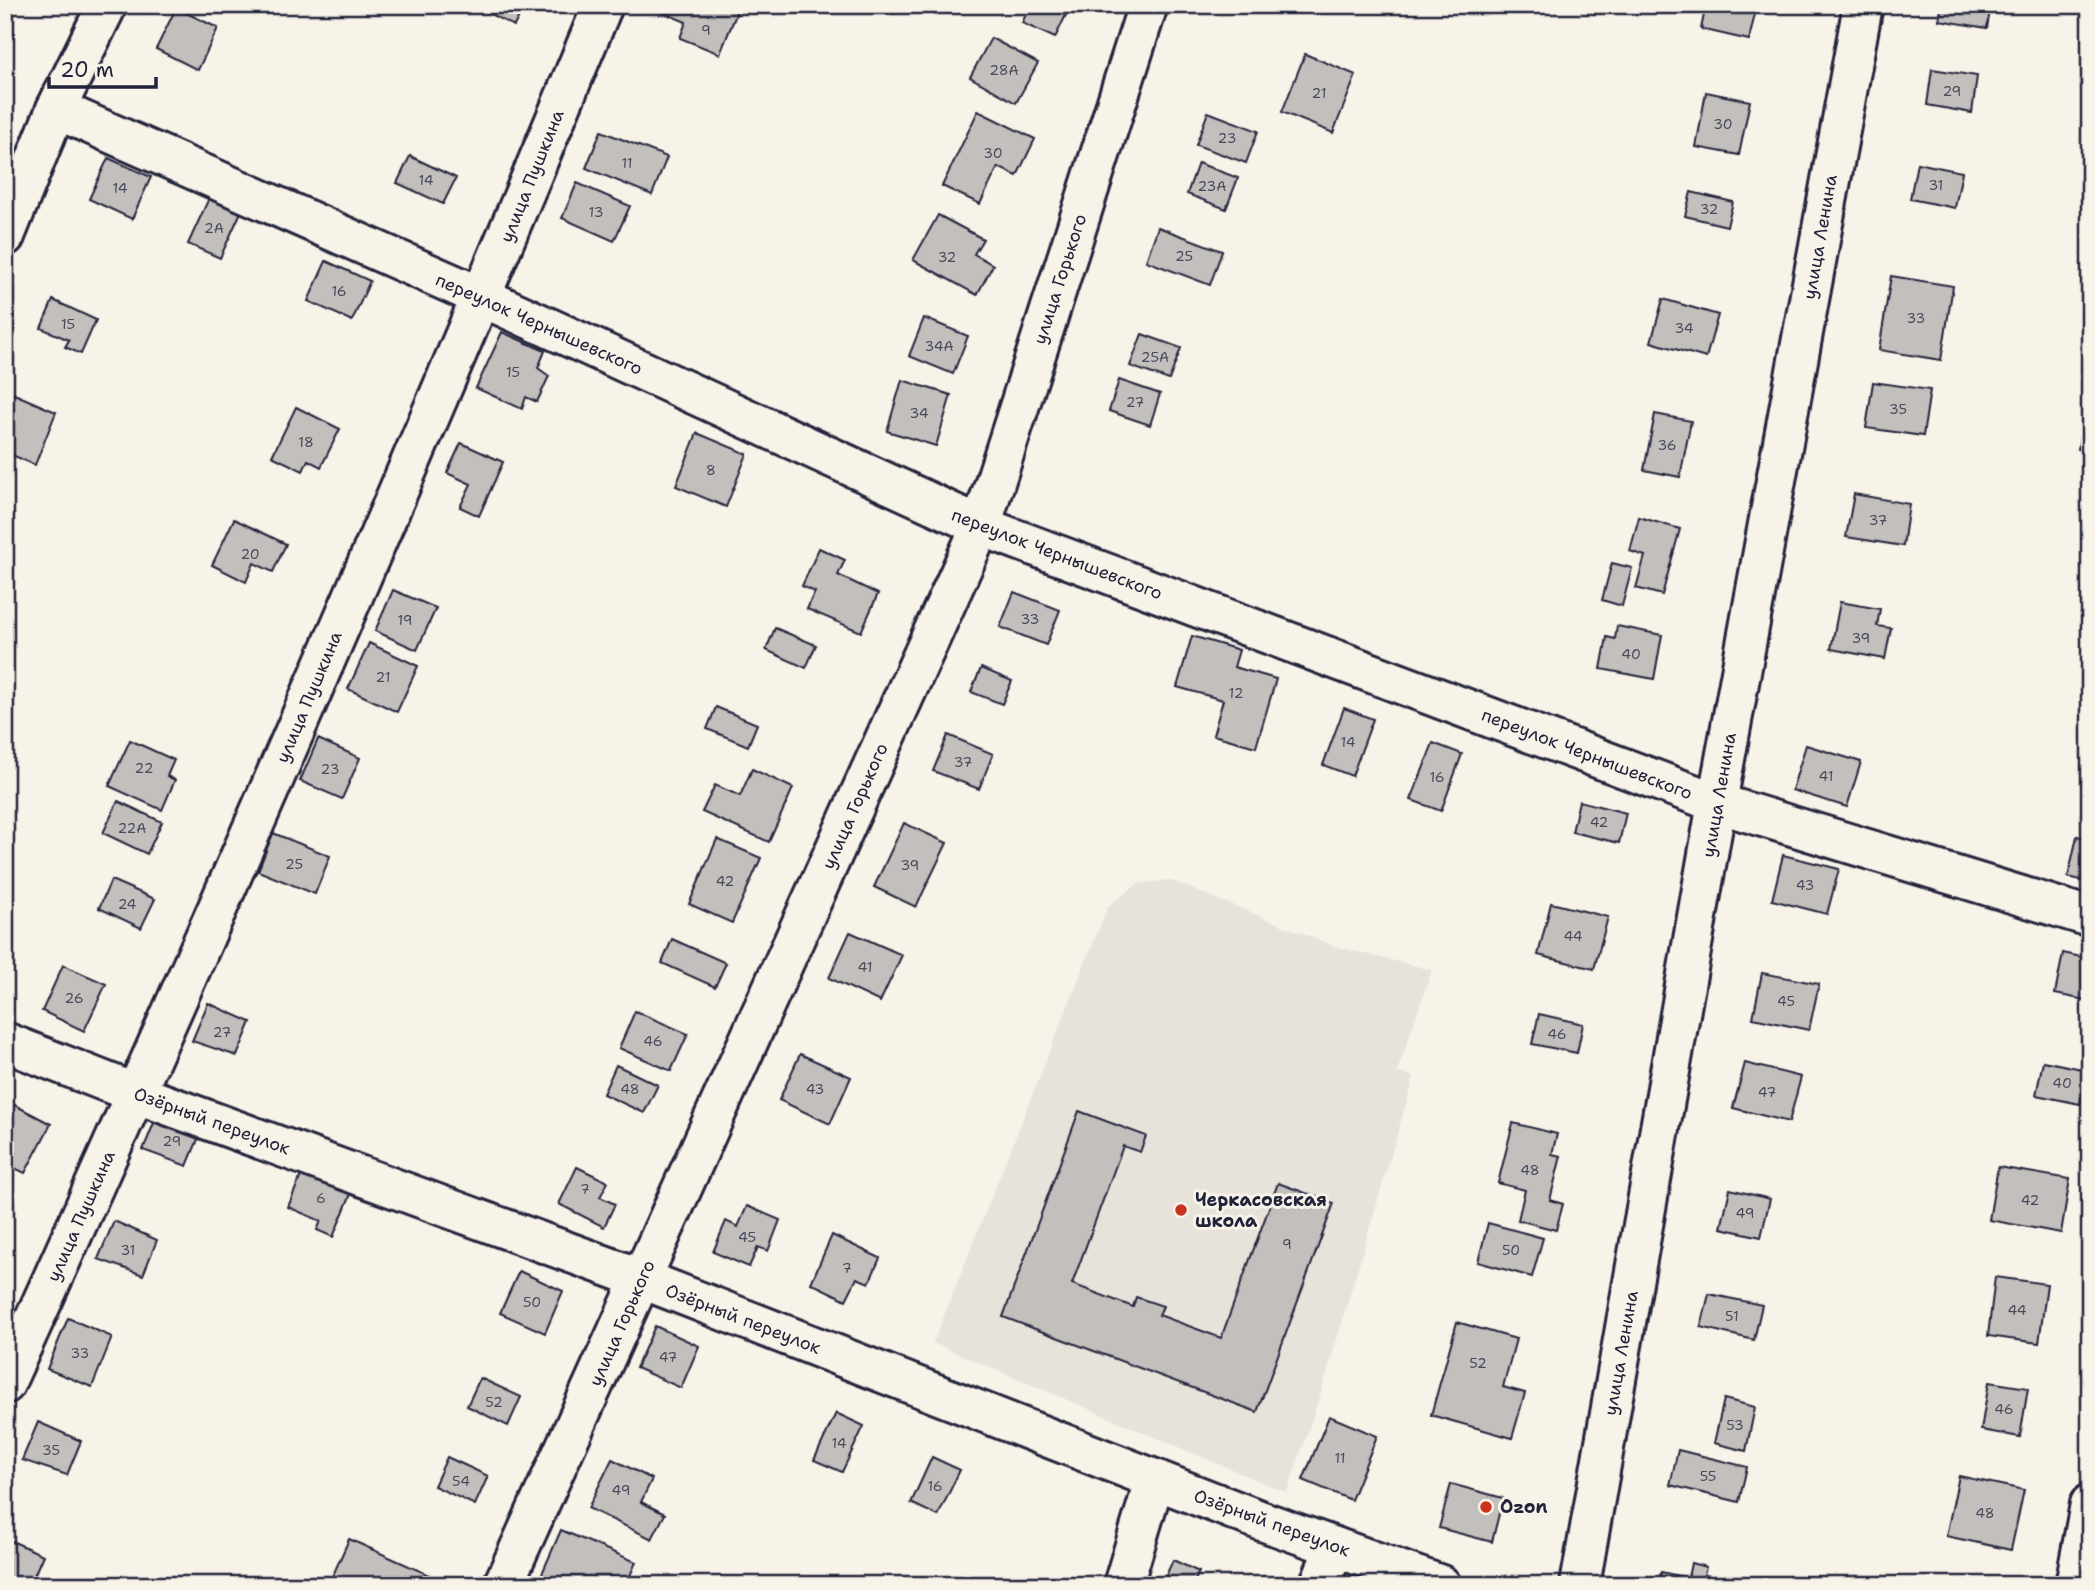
<svg xmlns="http://www.w3.org/2000/svg" width="2095" height="1590" font-family="'Shantell Sans',sans-serif">
	<style>
		.built { fill: #e7e3db }
		.building { fill: #c2bfbd; stroke: #22223b; stroke-width: 2 }
		.lines { fill: none; stroke-linecap: round; stroke-linejoin: round }
		.minor-casing { stroke: #22223b; stroke-width: 44 }
		.minor { stroke: #f7f3e8; stroke-width: 38 }
		.poi-dot { fill: #c8321e; stroke: #f7f3e8; stroke-width: 2.5 }
		.labels { text-anchor: middle; stroke-width: 6; stroke-linejoin: round; paint-order: stroke }
		.number-label { font-size: 14px; fill: #4a495c }
		.street-label { font-size: 18px; fill: #22223b; stroke: #f7f3e8 }
		.poi-label { font-size: 18px; font-weight: bold; fill: #22223b; stroke: #f7f3e8; text-anchor: start }
	</style>
	<rect width="100%" height="100%" fill="#f7f3e8"/>
	<filter id="ink" filterUnits="userSpaceOnUse"><feTurbulence type="fractalNoise" baseFrequency=".0143" numOctaves="2"/><feDisplacementMap in="SourceGraphic" scale="14" xChannelSelector="R" yChannelSelector="G"/><feConvolveMatrix kernelMatrix="1 2 1 2 8 2 1 2 1" color-interpolation-filters="sRGB"/></filter>
	<g filter="url(#ink)">
		<!-- built -->
		<path class="built" d="M1169 880 1337 947 1432 970 1397 1072 1414 1077 1322 1390 1287 1493 933 1343 1108 906 1138 884Z"/>
		<!-- building -->
		<g class="building">
			<path d="M472 5H525L514 26Z"/>
			<path d="M665 5H719L737 12 720 54 680 38 686 22 662 12Z"/>
			<path d="M1030 5H1045L1066 15 1055 38 1022 23Z"/>
			<path d="M1706 5H1757L1749 40 1701 29Z"/>
			<path d="M1942 5H1991L1987 28 1939 20Z"/>
			<path d="M176 8 218 28 198 70 156 49Z"/>
			<path d="M991 38 1038 63 1016 103 970 77Z"/>
			<path d="M1305 54 1356 75 1333 133 1282 112Z"/>
			<path d="M1932 69 1977 76 1972 113 1927 105Z"/>
			<path d="M1706 92 1750 101 1739 155 1696 147Z"/>
			<path d="M978 111 1035 139 1017 176 998 167 980 204 942 186Z"/>
			<path d="M1208 112 1258 131 1246 163 1196 145Z"/>
			<path d="M601 131 667 157 652 195 586 168Z"/>
			<path d="M410 156 456 178 443 204 397 183Z"/>
			<path d="M108 158 151 177 132 219 89 199Z"/>
			<path d="M1198 163 1238 178 1226 209 1187 194Z"/>
			<path d="M1917 163 1962 172 1955 208 1910 199Z"/>
			<path d="M577 183 630 206 614 241 562 218Z"/>
			<path d="M1691 192 1733 202 1727 226 1685 216Z"/>
			<path d="M209 198 241 212 220 258 188 244Z"/>
			<path d="M938 215 983 239 974 254 993 265 977 295 913 260Z"/>
			<path d="M1158 227 1222 251 1210 285 1146 261Z"/>
			<path d="M326 261 370 281 352 321 308 301Z"/>
			<path d="M1891 276 1953 286 1941 360 1879 350Z"/>
			<path d="M1663 299 1718 315 1706 358 1651 342Z"/>
			<path d="M53 300 96 320 81 354 65 347 69 340 41 328Z"/>
			<path d="M924 318 968 336 953 374 909 356Z"/>
			<path d="M502 332 545 351 538 368 549 376 537 402 526 397 522 409 476 388Z"/>
			<path d="M1142 334 1181 348 1169 380 1130 366Z"/>
			<path d="M902 380 951 395 936 446 887 431Z"/>
			<path d="M1119 380 1160 394 1150 425 1109 411Z"/>
			<path d="M1873 382 1930 390 1923 436 1866 428Z"/>
			<path d="M12 393 56 412 35 465 5 452 11 437 5 435V411Z"/>
			<path d="M296 407 340 429 321 467 308 460 303 471 272 456Z"/>
			<path d="M1655 414 1691 421 1680 477 1644 470Z"/>
			<path d="M2081 430 2090 432V451L2078 449Z"/>
			<path d="M697 433 747 454 726 507 676 486Z"/>
			<path d="M461 443 503 462 479 516 460 507 471 484 447 473Z"/>
			<path d="M1854 494 1909 504 1903 546 1846 537Z"/>
			<path d="M1639 517 1680 529 1662 595 1636 588 1645 556 1630 551Z"/>
			<path d="M234 519 286 544 273 572 254 563 246 582 212 565Z"/>
			<path d="M819 548 845 560 838 575 878 594 861 632 807 609 815 592 802 586Z"/>
			<path d="M1612 563 1632 568 1622 606 1602 600Z"/>
			<path d="M393 590 436 608 417 650 375 631Z"/>
			<path d="M1014 592 1060 610 1046 645 1000 627Z"/>
			<path d="M1840 602 1880 609 1877 626 1891 628 1885 659 1831 649Z"/>
			<path d="M1617 626 1662 635 1654 679 1601 669 1607 637 1615 639Z"/>
			<path d="M775 628 816 645 806 668 766 650Z"/>
			<path d="M1192 636 1239 650 1234 667 1276 679 1256 747 1213 735 1223 700 1177 687Z"/>
			<path d="M369 643 418 666 397 712 348 689Z"/>
			<path d="M981 668 1012 681 1002 704 971 692Z"/>
			<path d="M716 707 757 724 748 746 707 729Z"/>
			<path d="M1344 708 1373 719 1352 776 1323 765Z"/>
			<path d="M948 735 993 754 979 789 933 771Z"/>
			<path d="M318 739 360 758 342 799 300 781Z"/>
			<path d="M130 740 174 760 167 776 175 780 162 810 109 786Z"/>
			<path d="M1433 743 1462 754 1441 811 1411 800Z"/>
			<path d="M1806 745 1861 762 1847 807 1792 790Z"/>
			<path d="M752 769 793 788 769 842 702 812 715 785 740 796Z"/>
			<path d="M118 801 162 822 147 854 103 833Z"/>
			<path d="M1579 801 1626 813 1619 843 1572 832Z"/>
			<path d="M904 823 947 843 916 907 874 887Z"/>
			<path d="M273 833 330 856 315 894 258 871Z"/>
			<path d="M2077 836 2090 839V882L2068 877Z"/>
			<path d="M717 839 761 858 732 923 689 904Z"/>
			<path d="M1783 855 1839 869 1827 914 1772 900Z"/>
			<path d="M111 880 155 899 141 928 99 908Z"/>
			<path d="M1551 903 1608 917 1594 969 1538 955Z"/>
			<path d="M850 932 902 955 880 1002 829 978Z"/>
			<path d="M672 939 726 963 715 987 662 963Z"/>
			<path d="M2063 953 2090 959V1001L2055 994Z"/>
			<path d="M63 965 106 984 84 1031 42 1011Z"/>
			<path d="M1762 973 1819 984 1809 1030 1753 1018Z"/>
			<path d="M208 1003 251 1022 237 1056 192 1041Z"/>
			<path d="M635 1011 688 1034 671 1071 619 1048Z"/>
			<path d="M1539 1014 1583 1024 1577 1053 1532 1044Z"/>
			<path d="M800 1054 851 1077 830 1124 779 1100Z"/>
			<path d="M2043 1061 2087 1070 2080 1104 2036 1095Z"/>
			<path d="M1745 1063 1801 1077 1789 1122 1733 1108Z"/>
			<path d="M616 1065 658 1085 644 1113 603 1094Z"/>
			<path d="M5 1100 51 1124 25 1173 6 1164 5 1166Z"/>
			<path d="M1079 1111 1146 1136 1140 1152 1123 1146 1072 1284 1133 1307 1136 1297 1163 1306 1159 1315 1221 1338 1278 1183 1334 1203 1257 1412 1003 1317Z"/>
			<path d="M158 1113 201 1132 187 1166 143 1150Z"/>
			<path d="M1513 1123 1557 1134 1552 1154 1561 1156 1550 1200 1563 1204 1556 1230 1518 1220 1525 1190 1498 1183Z"/>
			<path d="M577 1167 608 1182 600 1197 615 1204 604 1227 559 1204Z"/>
			<path d="M1998 1167 2070 1179 2061 1233 1989 1220Z"/>
			<path d="M304 1168 353 1189 333 1237 317 1230 321 1221 288 1207Z"/>
			<path d="M1730 1189 1770 1199 1761 1237 1721 1228Z"/>
			<path d="M747 1206 780 1220 768 1251 758 1247 749 1267 713 1252 726 1221 738 1227Z"/>
			<path d="M114 1221 157 1240 143 1275 98 1259Z"/>
			<path d="M1488 1223 1543 1238 1532 1277 1478 1262Z"/>
			<path d="M832 1235 880 1258 869 1283 857 1278 846 1300 811 1283Z"/>
			<path d="M519 1271 563 1291 545 1333 500 1313Z"/>
			<path d="M1995 1277 2047 1284 2039 1343 1988 1336Z"/>
			<path d="M1709 1294 1762 1305 1754 1340 1701 1327Z"/>
			<path d="M68 1318 112 1337 92 1387 47 1369Z"/>
			<path d="M1457 1322 1516 1339 1503 1387 1525 1393 1512 1438 1431 1415Z"/>
			<path d="M655 1326 699 1346 681 1388 636 1368Z"/>
			<path d="M480 1378 521 1397 508 1426 467 1406Z"/>
			<path d="M1989 1382 2028 1388 2020 1437 1981 1430Z"/>
			<path d="M1724 1399 1755 1407 1746 1451 1714 1443Z"/>
			<path d="M836 1413 864 1426 842 1472 814 1460Z"/>
			<path d="M1329 1416 1377 1436 1351 1500 1303 1480Z"/>
			<path d="M38 1422 81 1441 67 1475 22 1460Z"/>
			<path d="M1678 1450 1747 1467 1739 1502 1670 1485Z"/>
			<path d="M447 1457 488 1476 475 1505 434 1486Z"/>
			<path d="M932 1457 960 1470 938 1516 911 1503Z"/>
			<path d="M612 1459 652 1479 641 1502 665 1514 652 1539 588 1508Z"/>
			<path d="M1959 1476 2024 1490 2011 1550 1946 1536Z"/>
			<path d="M1451 1484 1503 1498 1492 1542 1439 1528Z"/>
			<path d="M561 1530 636 1562 626 1585H537Z"/>
			<path d="M5 1538 43 1555 30 1585H5Z"/>
			<path d="M349 1539 438 1579 436 1585 329 1584Z"/>
			<path d="M1173 1560 1199 1572 1193 1585H1168L1163 1582Z"/>
			<path d="M1691 1563 1706 1567 1704 1575 1728 1580 1727 1585H1659L1661 1572 1688 1578Z"/>
		</g>
		<g class="lines">
			<!-- minor casing -->
			<g class="minor-casing">
				<g id="minor">
					<path d="M56 109 482 297 981 526 1717 803 2090 917"/>
					<path d="M5 236 56 109 107 5"/>
					<path d="M5 1042 137 1094 642 1279 1262 1521 1441 1585"/>
					<path d="M5 1384C212 928 411 468 603 5"/>
					<path d="M503 1585 981 526 1148 5"/>
					<path d="M1123 1585 1155 1479"/>
					<path d="M1319 1585 1335 1547"/>
					<path d="M1580 1585 1717 803 1863 5"/>
					<path d="M2075 1585 2090 1504"/>
				</g>
			</g>
			<!-- minor -->
			<use href="#minor" class="minor"/>
		</g>
	</g>
	<!-- markers -->
	<g class="poi-dot">
		<circle cx="1181" cy="1210" r="7"/>
		<circle cx="1486" cy="1507" r="7"/>
	</g>
	<g class="labels">
		<!-- number labels -->
		<g class="number-label">
			<text x="706" y="35">9</text>
			<text x="1004" y="75">28А</text>
			<text x="1952" y="96">29</text>
			<text x="1319" y="98">21</text>
			<text x="1723" y="129">30</text>
			<text x="1227" y="143">23</text>
			<text x="993" y="158">30</text>
			<text x="627" y="168">11</text>
			<text x="426" y="185">14</text>
			<text x="1936" y="190">31</text>
			<text x="1212" y="191">23А</text>
			<text x="120" y="193">14</text>
			<text x="1709" y="214">32</text>
			<text x="596" y="217">13</text>
			<text x="214" y="233">2А</text>
			<text x="1184" y="261">25</text>
			<text x="947" y="262">32</text>
			<text x="339" y="296">16</text>
			<text x="1916" y="323">33</text>
			<text x="68" y="329">15</text>
			<text x="1684" y="333">34</text>
			<text x="939" y="351">34А</text>
			<text x="1155" y="362">25А</text>
			<text x="513" y="377">15</text>
			<text x="1135" y="407">27</text>
			<text x="1898" y="414">35</text>
			<text x="919" y="418">34</text>
			<text x="306" y="447">18</text>
			<text x="1667" y="450">36</text>
			<text x="711" y="475">8</text>
			<text x="1878" y="525">37</text>
			<text x="250" y="559">20</text>
			<text x="1030" y="624">33</text>
			<text x="405" y="625">19</text>
			<text x="1861" y="643">39</text>
			<text x="1631" y="659">40</text>
			<text x="383" y="682">21</text>
			<text x="1236" y="698">12</text>
			<text x="1348" y="747">14</text>
			<text x="963" y="767">37</text>
			<text x="144" y="773">22</text>
			<text x="330" y="774">23</text>
			<text x="1826" y="781">41</text>
			<text x="1437" y="782">16</text>
			<text x="1599" y="827">42</text>
			<text x="132" y="833">22А</text>
			<text x="294" y="869">25</text>
			<text x="910" y="870">39</text>
			<text x="725" y="886">42</text>
			<text x="1805" y="890">43</text>
			<text x="127" y="909">24</text>
			<text x="1573" y="941">44</text>
			<text x="865" y="972">41</text>
			<text x="74" y="1003">26</text>
			<text x="1786" y="1006">45</text>
			<text x="222" y="1037">27</text>
			<text x="1557" y="1039">46</text>
			<text x="653" y="1046">46</text>
			<text x="2062" y="1088">40</text>
			<text x="630" y="1094">48</text>
			<text x="815" y="1094">43</text>
			<text x="1767" y="1097">47</text>
			<text x="172" y="1146">29</text>
			<text x="1530" y="1175">48</text>
			<text x="585" y="1194">7</text>
			<text x="321" y="1203">6</text>
			<text x="2030" y="1205">42</text>
			<text x="1745" y="1218">49</text>
			<text x="747" y="1242">45</text>
			<text x="1287" y="1249">9</text>
			<text x="128" y="1255">31</text>
			<text x="1511" y="1255">50</text>
			<text x="847" y="1273">7</text>
			<text x="532" y="1307">50</text>
			<text x="2017" y="1315">44</text>
			<text x="1732" y="1321">51</text>
			<text x="80" y="1358">33</text>
			<text x="668" y="1362">47</text>
			<text x="1478" y="1368">52</text>
			<text x="494" y="1407">52</text>
			<text x="2004" y="1414">46</text>
			<text x="1735" y="1430">53</text>
			<text x="839" y="1448">14</text>
			<text x="51" y="1455">35</text>
			<text x="1340" y="1463">11</text>
			<text x="1708" y="1481">55</text>
			<text x="461" y="1486">54</text>
			<text x="935" y="1491">16</text>
			<text x="621" y="1495">49</text>
			<text x="1985" y="1518">48</text>
		</g>
		<!-- street labels -->
		<g class="street-label">
			<text transform="translate(532 176) rotate(-68)" y="6">улица Пушкина</text>
			<text transform="translate(1820 237) rotate(-80)" y="6">улица Ленина</text>
			<text transform="translate(1060 279) rotate(-72)" y="6">улица Горького</text>
			<text transform="translate(539 324) rotate(24)" y="6">переулок Чернышевского</text>
			<text transform="translate(1057 554) rotate(21)" y="6">переулок Чернышевского</text>
			<text transform="translate(309 697) rotate(-67)" y="6">улица Пушкина</text>
			<text transform="translate(1587 754) rotate(21)" y="6">переулок Чернышевского</text>
			<text transform="translate(1719 795) rotate(-80)" y="6">улица Ленина</text>
			<text transform="translate(855 806) rotate(-66)" y="6">улица Горького</text>
			<text transform="translate(212 1121) rotate(20)" y="6">Озёрный переулок</text>
			<text transform="translate(81 1216) rotate(-66)" y="6">улица Пушкина</text>
			<text transform="translate(743 1319) rotate(21)" y="6">Озёрный переулок</text>
			<text transform="translate(622 1323) rotate(-66)" y="6">улица Горького</text>
			<text transform="translate(1621 1353) rotate(-80)" y="6">улица Ленина</text>
			<text transform="translate(1272 1523) rotate(20)" y="6">Озёрный переулок</text>
		</g>
		<!-- poi labels -->
		<g class="poi-label">
			<text x="1195" y="1206">Черкасовская<tspan x="1195" dy="21">школа</tspan></text>
			<text x="1500" y="1513">Ozon</text>
		</g>
	</g>
	<!-- margin -->
	<rect width="2095" height="1590" fill="none" stroke="#f7f3e8" stroke-width="28"/>
	<rect x="14" y="14" width="2067" height="1562" fill="none" stroke="#22223b" stroke-width="2.5" filter="url(#ink)"/>
	<!-- scale -->
	<path d="M49 77v10h107v-10" fill="none" stroke="#22223b" stroke-width="3.5"/>
	<text x="60" y="77" font-size="21" fill="#22223b" stroke="#f7f3e8" stroke-width="5" paint-order="stroke">20 m</text>
</svg>
